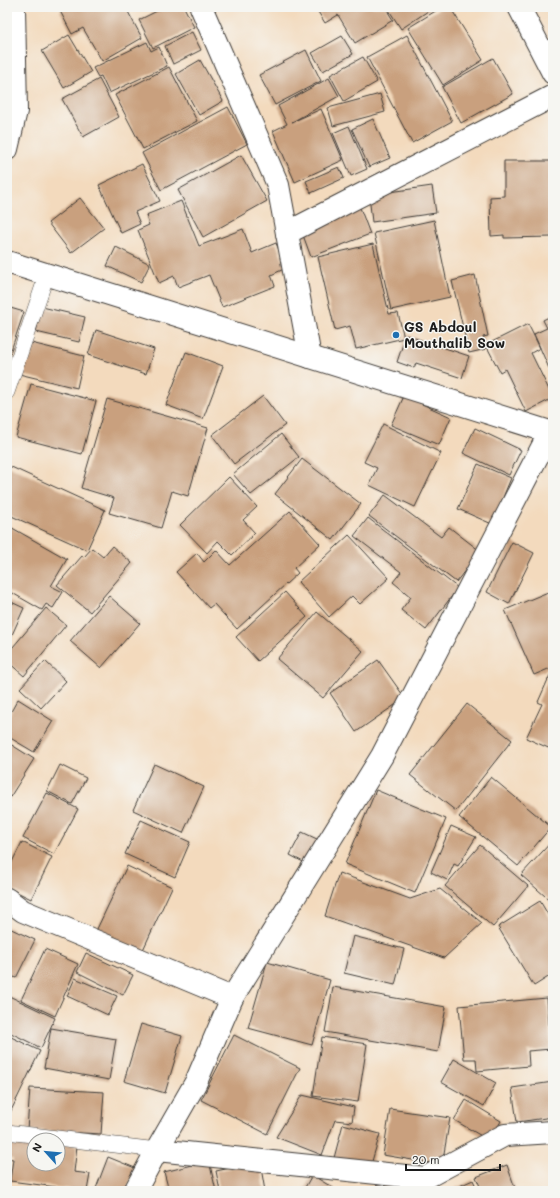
<svg xmlns="http://www.w3.org/2000/svg" width="560" height="1198" font-family="Mali,sans-serif">
	<style>
		.building { fill: #c9a07e }
		.lines { fill: none; stroke-linecap: round; stroke-linejoin: round }
		.service-casing { stroke: #3c3834; stroke-width: 16 }
		.minor-casing { stroke: #3c3834; stroke-width: 24 }
		.primary-casing { stroke: #3c3834; stroke-width: 24 }
		.service { stroke: #fff; stroke-width: 15 }
		.minor { stroke: #fff; stroke-width: 22 }
		.primary { stroke: #fff; stroke-width: 22 }
		.poi-dot { fill: #1f6fb2; stroke: #f6f6f2; stroke-width: 1.5 }
		.labels { text-anchor: middle; stroke-width: 3; stroke-linejoin: round; paint-order: stroke }
		.poi-label { font-size: 14px; font-weight: bold; fill: #1c1c1c; stroke: #f6f6f2; text-anchor: start }
	</style>
	<rect width="100%" height="100%" fill="#f6f6f2"/>
	<filter id="ink" filterUnits="userSpaceOnUse"><feTurbulence type="fractalNoise" baseFrequency=".025" numOctaves="2"/><feDisplacementMap in="SourceGraphic" scale="8" xChannelSelector="R" yChannelSelector="G"/><feConvolveMatrix kernelMatrix="1 2 1 2 8 2 1 2 1" color-interpolation-filters="sRGB"/></filter>
	<filter id="wash" filterUnits="userSpaceOnUse"><feTurbulence type="fractalNoise" baseFrequency=".012" numOctaves="4" result="noise"/><feDisplacementMap in="SourceGraphic" scale="16" xChannelSelector="R" yChannelSelector="G"/><feGaussianBlur stdDeviation="0.9" result="paint"/><feColorMatrix in="noise" values="0 0 0 0 0 0 0 0 0 0 0 0 0 0 0 0 0 1.4 0 .05"/><feComposite in="paint" operator="in"/></filter>
	<g filter="url(#wash)">
		<rect width="100%" height="100%" fill="#f3dabd"/>
		<g id="blocks">
			<!-- building -->
			<g class="building">
				<path d="M68 7H128L126 8 142 38 102 61 83 28 72 34 60 11Z"/>
				<path d="M165 7H184L194 27 153 48 139 20Z"/>
				<path d="M315 7H385L393 20 355 43 338 15 325 23Z"/>
				<path d="M387 7H434L401 29Z"/>
				<path d="M442 7H450L483 60 443 85 408 28Z"/>
				<path d="M192 32 201 50 173 64 165 46Z"/>
				<path d="M69 35 91 72 64 88 42 51Z"/>
				<path d="M407 35 452 121 412 143 367 57Z"/>
				<path d="M342 36 353 54 323 71 312 53Z"/>
				<path d="M147 42 151 51 159 47 167 66 109 93 101 76 98 77 93 68Z"/>
				<path d="M306 50 321 81 275 105 259 75Z"/>
				<path d="M363 57 377 82 344 101 330 75Z"/>
				<path d="M493 58 513 94 461 123 442 87Z"/>
				<path d="M200 60 223 101 199 115 176 74Z"/>
				<path d="M169 67 197 121 143 149 115 95Z"/>
				<path d="M329 78 339 96 292 122 321 109 343 160 295 182 273 131 287 124 278 106Z"/>
				<path d="M99 79 119 117 83 137 62 99Z"/>
				<path d="M380 94 385 112 333 126 328 108Z"/>
				<path d="M228 107 247 144 161 190 142 153Z"/>
				<path d="M373 119 390 158 369 167 352 129Z"/>
				<path d="M349 126 367 169 351 176 333 133Z"/>
				<path d="M241 155 267 201 203 237 178 190Z"/>
				<path d="M504 161H552V191H553V224H552V237L504 238V235L491 236 490 197 504 196Z"/>
				<path d="M142 164 160 201 135 212 140 224 121 233 99 185Z"/>
				<path d="M339 167 344 178 311 193 306 181Z"/>
				<path d="M432 186 436 213 372 222 369 195Z"/>
				<path d="M80 198 104 228 71 253 48 223Z"/>
				<path d="M181 201 199 246 243 229 252 253 276 243 286 268 271 275 275 286 222 307 209 275 178 287 174 276 159 283 138 230 149 225 146 215Z"/>
				<path d="M359 205 370 234 311 257 300 227Z"/>
				<path d="M434 220 450 297 391 310 374 233Z"/>
				<path d="M373 244 389 314 398 313 404 338 356 349 350 326 335 330 318 257Z"/>
				<path d="M116 247 150 264 141 282 107 266Z"/>
				<path d="M475 275 488 336 483 337 486 349 469 353 452 281Z"/>
				<path d="M7 307 24 312 7 362Z"/>
				<path d="M42 307 85 317 79 342 36 332Z"/>
				<path d="M553 315V373H551L534 334 547 328 543 320Z"/>
				<path d="M528 324 540 348 531 353 553 398 526 412 505 369 500 372 486 345Z"/>
				<path d="M96 330 154 349 146 374 88 355Z"/>
				<path d="M406 335 469 356 462 378 416 363 414 368 397 362Z"/>
				<path d="M27 342 84 356 77 388 19 374Z"/>
				<path d="M186 352 223 366 203 419 166 405Z"/>
				<path d="M31 384 96 401 82 454 16 437Z"/>
				<path d="M263 396 285 425 234 464 212 435Z"/>
				<path d="M404 396 451 417 439 445 391 425Z"/>
				<path d="M107 399 208 428 188 496 172 491 161 528 109 513 114 498 81 488Z"/>
				<path d="M383 424 441 453 415 507 369 485 377 468 364 462Z"/>
				<path d="M475 428 521 450 509 475 463 453Z"/>
				<path d="M281 434 299 457 251 495 233 474Z"/>
				<path d="M302 459 361 504 333 540 275 494Z"/>
				<path d="M478 464 511 478 492 524 458 509Z"/>
				<path d="M7 465 105 510 87 550 7 514Z"/>
				<path d="M229 477 257 507 243 520 255 533 232 555 218 541 207 553 180 525Z"/>
				<path d="M385 495 441 537 449 527 480 551 456 582 369 516Z"/>
				<path d="M290 511 320 544 294 568 298 573 237 629 214 604 209 608 176 572 197 553 204 562 216 550 230 565Z"/>
				<path d="M368 518 458 588 426 630 401 610 411 597 393 582 401 572 354 536Z"/>
				<path d="M7 525 67 559 51 586 63 592 53 608 46 604 42 610 7 590Z"/>
				<path d="M349 535 389 578 360 604 352 596 329 617 298 582Z"/>
				<path d="M512 542 534 553 509 604 487 592Z"/>
				<path d="M112 546 132 563 90 612 57 585 82 556 84 557 92 548 103 557Z"/>
				<path d="M285 592 307 617 258 661 236 637Z"/>
				<path d="M548 592 553 603V667L534 675 505 610Z"/>
				<path d="M109 596 140 623 101 668 70 641Z"/>
				<path d="M7 600 24 608 7 646Z"/>
				<path d="M46 608 66 625 24 676 7 661V654Z"/>
				<path d="M317 612 363 651 323 698 277 659Z"/>
				<path d="M378 660 405 698 356 732 330 693Z"/>
				<path d="M45 661 66 681 41 708 20 688Z"/>
				<path d="M550 675 553 676V750L526 738 542 704 538 702Z"/>
				<path d="M18 699 53 721 34 752 7 736V719Z"/>
				<path d="M467 704 512 740 456 811 410 775Z"/>
				<path d="M7 742 34 759 7 802Z"/>
				<path d="M154 764 204 787 183 833 133 810Z"/>
				<path d="M60 765 86 778 72 804 47 791Z"/>
				<path d="M491 777 551 827 518 866 459 817Z"/>
				<path d="M376 790 446 819 415 893 345 864Z"/>
				<path d="M47 793 78 809 54 854 23 838Z"/>
				<path d="M141 820 190 842 175 877 125 854Z"/>
				<path d="M451 826 476 837 458 866 454 864 447 880 431 872Z"/>
				<path d="M302 832 319 840 307 864 290 855Z"/>
				<path d="M553 840V903L521 875Z"/>
				<path d="M22 842 52 857 31 899 7 887V872Z"/>
				<path d="M480 845 528 886 493 927 445 886Z"/>
				<path d="M127 866 172 887 142 952 96 931Z"/>
				<path d="M339 873 410 899 440 889 482 923 444 958 325 916Z"/>
				<path d="M540 901 553 923V974L534 986 498 927Z"/>
				<path d="M7 927 35 940 16 978 7 974Z"/>
				<path d="M353 936 404 949 395 985 344 973Z"/>
				<path d="M45 949 78 964 55 1016 21 1000Z"/>
				<path d="M86 953 133 975 123 995 77 972Z"/>
				<path d="M267 962 330 980 312 1045 248 1028Z"/>
				<path d="M75 978 117 996 108 1015 67 996Z"/>
				<path d="M333 987 446 1007 438 1052 325 1032Z"/>
				<path d="M7 995 55 1018 41 1048 7 1031Z"/>
				<path d="M547 998 551 1049 528 1051 529 1066 477 1071 476 1059H464L459 1006Z"/>
				<path d="M141 1024 182 1036 165 1093 124 1081Z"/>
				<path d="M51 1028 116 1039 109 1080 44 1068Z"/>
				<path d="M7 1035 40 1051 7 1119Z"/>
				<path d="M234 1035 300 1068 267 1134 201 1100Z"/>
				<path d="M322 1037 367 1044 358 1102 313 1096Z"/>
				<path d="M454 1059 496 1083 484 1106 441 1082Z"/>
				<path d="M553 1082V1117L517 1122 512 1088Z"/>
				<path d="M30 1088 104 1092 101 1134 27 1130Z"/>
				<path d="M302 1095 354 1107 352 1122 335 1120 322 1155 276 1137Z"/>
				<path d="M466 1100 501 1121 490 1141 454 1120Z"/>
				<path d="M390 1109 450 1118 442 1165 383 1155Z"/>
				<path d="M343 1124 380 1134 370 1168 334 1158Z"/>
				<path d="M7 1136 34 1140V1164H58V1143L77 1146 74 1172 90 1174 87 1191 10 1181 13 1159 7 1158Z"/>
				<path d="M108 1157 135 1168 126 1191H95Z"/>
				<path d="M209 1161 216 1191H169L164 1172Z"/>
				<path d="M260 1162 265 1191H220L216 1171Z"/>
				<path d="M507 1165 516 1191H482L476 1177Z"/>
				<path d="M312 1175 338 1191H303Z"/>
				<path d="M473 1180 478 1191H456L455 1188Z"/>
			</g>
		</g>
	</g>
	<g filter="url(#ink)">
		<use href="#blocks" fill-opacity="0" stroke="#3c3834" stroke-width="1"/>
		<g class="lines">
			<!-- service casing -->
			<g class="service-casing">
				<g id="service">
					<path d="M7 392 47 274"/>
					<path d="M7 1132 157 1150"/>
				</g>
			</g>
			<!-- minor casing -->
			<g class="minor-casing">
				<g id="minor">
					<path d="M201 7 278 185 310 357"/>
					<path d="M7 149 16 111 14 7"/>
					<path d="M287 233 553 96"/>
					<path d="M7 262 553 433"/>
					<path d="M7 899 23 911 232 998"/>
					<path d="M157 1150 425 1178 505 1135 553 1132"/>
					<path d="M135 1191 157 1150 196 1082 232 998 382 756 550 432"/>
				</g>
			</g>
			<!-- primary casing -->
			<g class="primary-casing">
				<path id="primary" d="M519 7 553 73"/>
			</g>
			<!-- service -->
			<use href="#service" class="service"/>
			<!-- minor -->
			<use href="#minor" class="minor"/>
			<!-- primary -->
			<use href="#primary" class="primary"/>
		</g>
	</g>
	<!-- markers -->
	<circle class="poi-dot" cx="396" cy="335" r="4"/>
	<g class="labels">
		<!-- poi labels -->
		<g class="poi-label">
			<text x="404" y="332">GS Abdoul<tspan x="404" dy="16">Mouthalib Sow</tspan></text>
		</g>
	</g>
	<!-- margin -->
	<rect width="560" height="1198" fill="none" stroke="#f6f6f2" stroke-width="24"/>
	<!-- north arrow -->
	<g transform="translate(46 1152) rotate(297)"><circle r="19" fill="#f6f6f2" stroke="#9f9f9c"/>
	<path d="M0-3L7 15L0 10L-7 15Z" fill="#1f6fb2"/>
	<text y="-6" font-size="11" font-weight="bold" text-anchor="middle" fill="#1c1c1c">N</text>
	</g>
	<!-- scale -->
	<path d="M406 1164v6h94v-6" fill="none" stroke="#1c1c1c" stroke-width="2"/>
	<text x="412" y="1164" font-size="12" fill="#1c1c1c" stroke="#f6f6f2" stroke-width="3" paint-order="stroke">20 m</text>
</svg>
